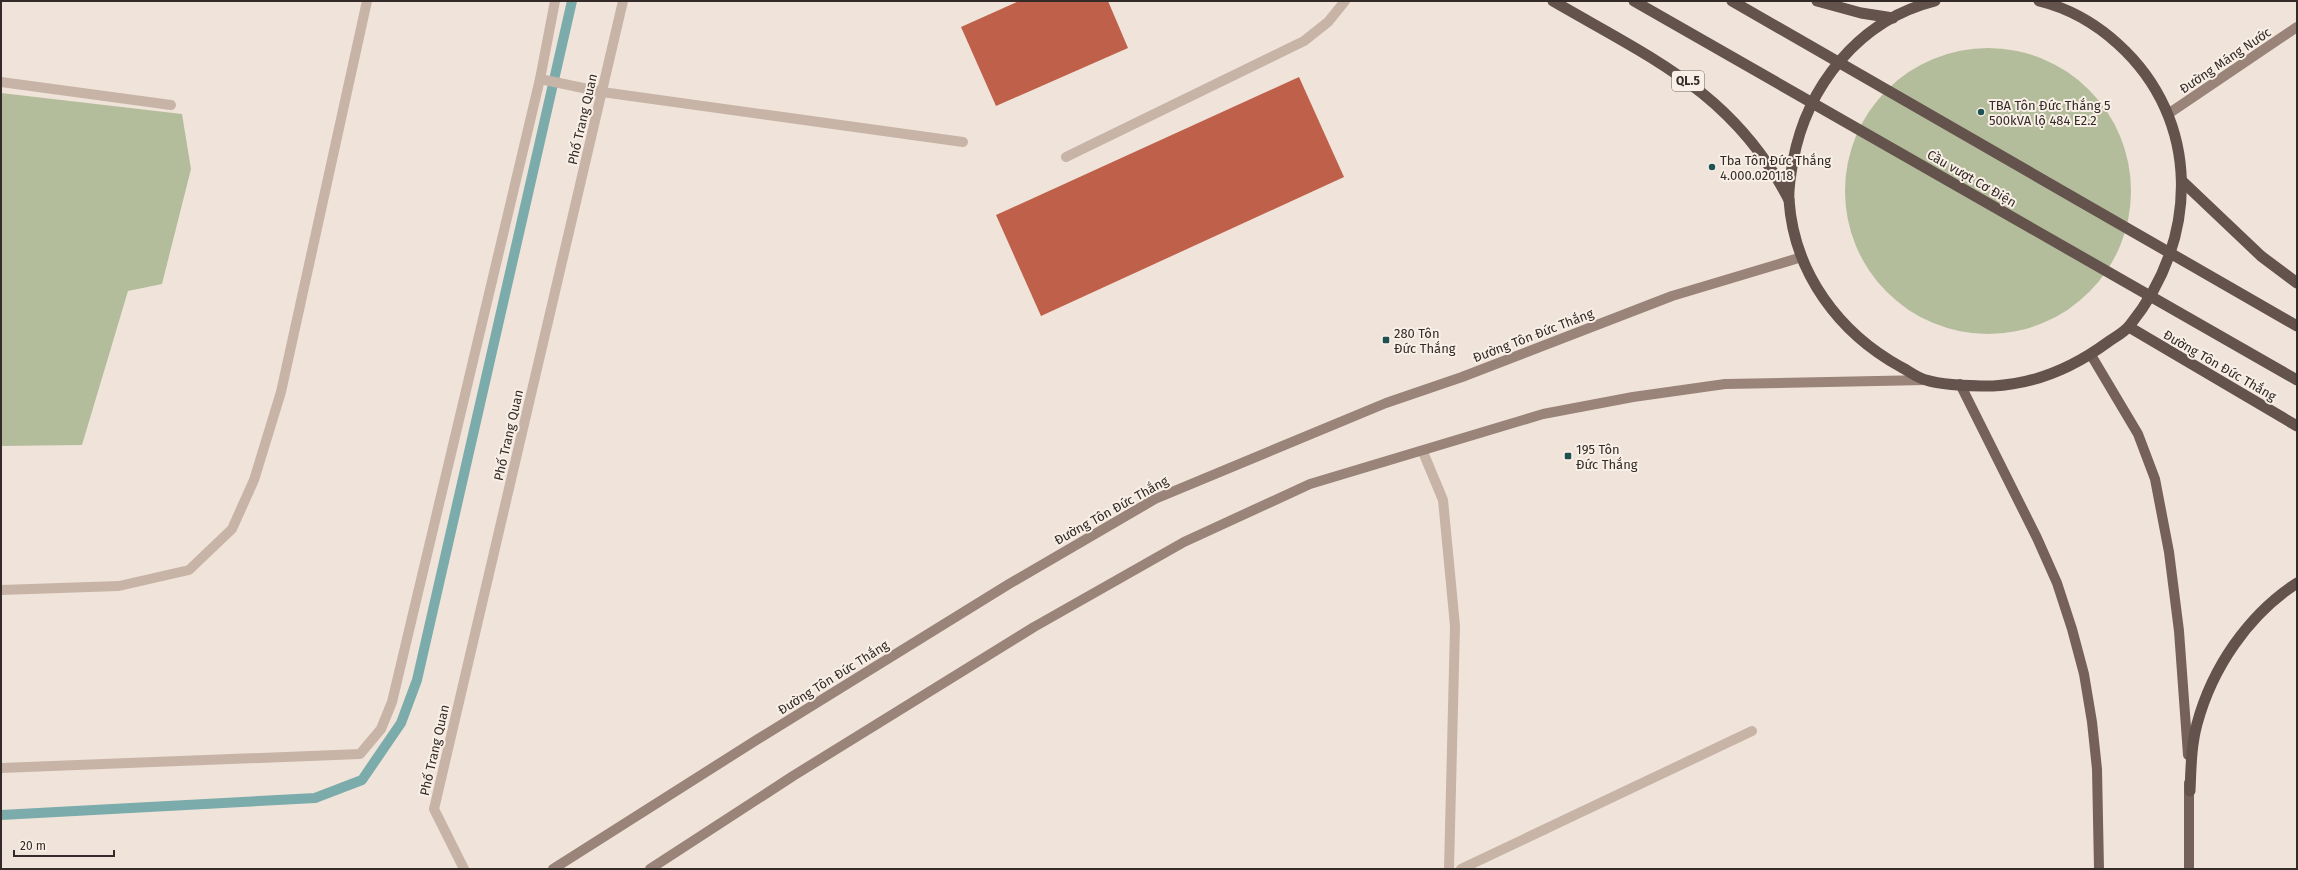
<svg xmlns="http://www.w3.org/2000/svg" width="2298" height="870" font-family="'Fira Sans',sans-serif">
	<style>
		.green { fill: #b4bd9b }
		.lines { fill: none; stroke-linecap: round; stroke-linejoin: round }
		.stream { stroke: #7babaa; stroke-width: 10 }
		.building { fill: #be604a }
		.service { stroke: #c7b4a7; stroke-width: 10 }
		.minor { stroke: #c7b4a7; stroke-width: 10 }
		.secondary { stroke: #9a8379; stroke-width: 10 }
		.primary { stroke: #756159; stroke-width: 10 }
		.trunk { stroke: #64524c; stroke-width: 11 }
		.trunk-bridge { stroke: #64524c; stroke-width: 11 }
		.poi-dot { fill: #205152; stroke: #f8efe6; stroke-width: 1.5 }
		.labels { text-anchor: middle; stroke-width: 4; stroke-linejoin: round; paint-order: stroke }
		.shield { fill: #f8efe6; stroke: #6f6560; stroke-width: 1 }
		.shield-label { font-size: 12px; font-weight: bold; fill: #342a27 }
		.street-label { font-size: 13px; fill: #342a27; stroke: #f8efe6 }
		.poi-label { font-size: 13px; fill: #342a27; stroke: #f8efe6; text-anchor: start }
	</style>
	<rect width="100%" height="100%" fill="#f0e4da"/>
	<!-- green -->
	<g class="green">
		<circle cx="1988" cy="191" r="143"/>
		<path d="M1 93 182 114 191 169 162 284 128 291 82 445 1 446Z"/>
	</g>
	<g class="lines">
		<!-- stream -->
		<path class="stream" d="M1 815 315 798 362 780 401 723 417 680 572 1"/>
	</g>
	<!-- building -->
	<g class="building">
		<path d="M1019 1H1108L1128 48 996 106 961 27Z"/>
		<path d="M1299 77 1344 177 1041 316 996 215Z"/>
	</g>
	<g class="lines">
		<!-- service -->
		<g class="service">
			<path d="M540 79 602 92 963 142"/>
			<path d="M1 82 171 105"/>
			<path d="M1066 157 1304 41 1328 22 1345 1"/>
			<path d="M1423 452 1443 500 1455 626 1449 869"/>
			<path d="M1 590 119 586 189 570 232 529 254 480 281 392 367 1"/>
			<path d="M1 768 360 754 381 729 392 702 540 79 555 1"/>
			<path d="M1461 869 1752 731"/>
		</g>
		<!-- minor -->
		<path class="minor" d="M464 869 434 809 623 1"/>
		<!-- secondary -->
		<g class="secondary">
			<path d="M2168 114 2297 27"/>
			<path d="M553 869 758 739 1009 584 1155 499 1386 403 1462 377 1672 296 1802 257"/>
			<path d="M650 869 793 776 1034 627 1184 542 1310 484 1543 414 1633 397 1725 384 1926 380"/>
		</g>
		<!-- primary -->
		<g class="primary">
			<path d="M2091 355 2138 434 2155 479 2169 552 2179 631 2188 755"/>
			<path d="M1960 384 2037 538 2057 583 2072 629 2084 674 2092 722 2097 769 2099 869"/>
			<path d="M2189 869V783"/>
		</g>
		<!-- trunk -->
		<g class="trunk">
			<path d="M1553 1C1651 58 1734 93 1789 200"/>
			<path d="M1817 1 1861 13 1893 18"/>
			<path d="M1935 1C1859 20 1807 86 1793 161 1791 173 1788 188 1789 200 1794 273 1839 333 1901 367 1909 371 1917 378 1926 380 1941 385 1977 386 1993 386 2036 384 2074 367 2108 342 2115 337 2125 332 2130 325 2199 240 2202 120 2118 44 2096 24 2068 8 2039 1"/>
			<path d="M2182 181 2261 256 2297 283"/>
			<path d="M2129 327 2297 426"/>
			<path d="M2190 791C2191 769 2191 746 2197 724 2212 668 2248 615 2297 583"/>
		</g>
		<!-- trunk-bridge -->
		<g class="trunk-bridge">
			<path d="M1634 1 2297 380"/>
			<path d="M1732 1 2297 326"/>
		</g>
	</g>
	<!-- markers -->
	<g class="poi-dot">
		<circle cx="1981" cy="112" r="4"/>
		<circle cx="1712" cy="167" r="4"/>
		<rect x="1382" y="336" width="8" height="8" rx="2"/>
		<rect x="1564" y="452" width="8" height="8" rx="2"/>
	</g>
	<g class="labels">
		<!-- shield labels -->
		<rect class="shield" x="1672" y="71" width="32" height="20" rx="3"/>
		<g class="shield-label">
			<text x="1688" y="85">QL.5</text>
		</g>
		<!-- street labels -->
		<g class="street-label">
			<text transform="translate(2225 60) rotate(-34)" y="5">Đường Máng Nước</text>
			<text transform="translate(582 119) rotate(-77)" y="5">Phố Trang Quan</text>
			<text transform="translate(1972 178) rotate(30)" y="5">Cầu vượt Cơ Điện</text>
			<text transform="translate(1533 335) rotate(-21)" y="5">Đường Tôn Đức Thắng</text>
			<text transform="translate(2220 365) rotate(30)" y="5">Đường Tôn Đức Thắng</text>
			<text transform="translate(508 435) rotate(-77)" y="5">Phố Trang Quan</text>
			<text transform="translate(1111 510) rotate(-29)" y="5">Đường Tôn Đức Thắng</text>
			<text transform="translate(833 677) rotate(-32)" y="5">Đường Tôn Đức Thắng</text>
			<text transform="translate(434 750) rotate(-77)" y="5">Phố Trang Quan</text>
		</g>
		<!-- poi labels -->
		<g class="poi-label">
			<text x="1989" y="110">TBA Tôn Đức Thắng 5<tspan x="1989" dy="15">500kVA lộ 484 E2.2</tspan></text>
			<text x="1720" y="165">Tba Tôn Đức Thắng<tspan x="1720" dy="15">4.000.020118</tspan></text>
			<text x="1394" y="338">280 Tôn<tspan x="1394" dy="15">Đức Thắng</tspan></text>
			<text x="1576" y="454">195 Tôn<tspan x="1576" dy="15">Đức Thắng</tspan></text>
		</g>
	</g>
	<!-- border -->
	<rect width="2298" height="870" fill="none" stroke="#342a27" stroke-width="4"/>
	<!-- scale -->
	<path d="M14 850v6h100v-6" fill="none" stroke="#342a27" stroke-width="2"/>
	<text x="20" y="850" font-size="12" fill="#342a27" stroke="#f8efe6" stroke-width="3" paint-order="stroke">20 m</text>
</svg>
